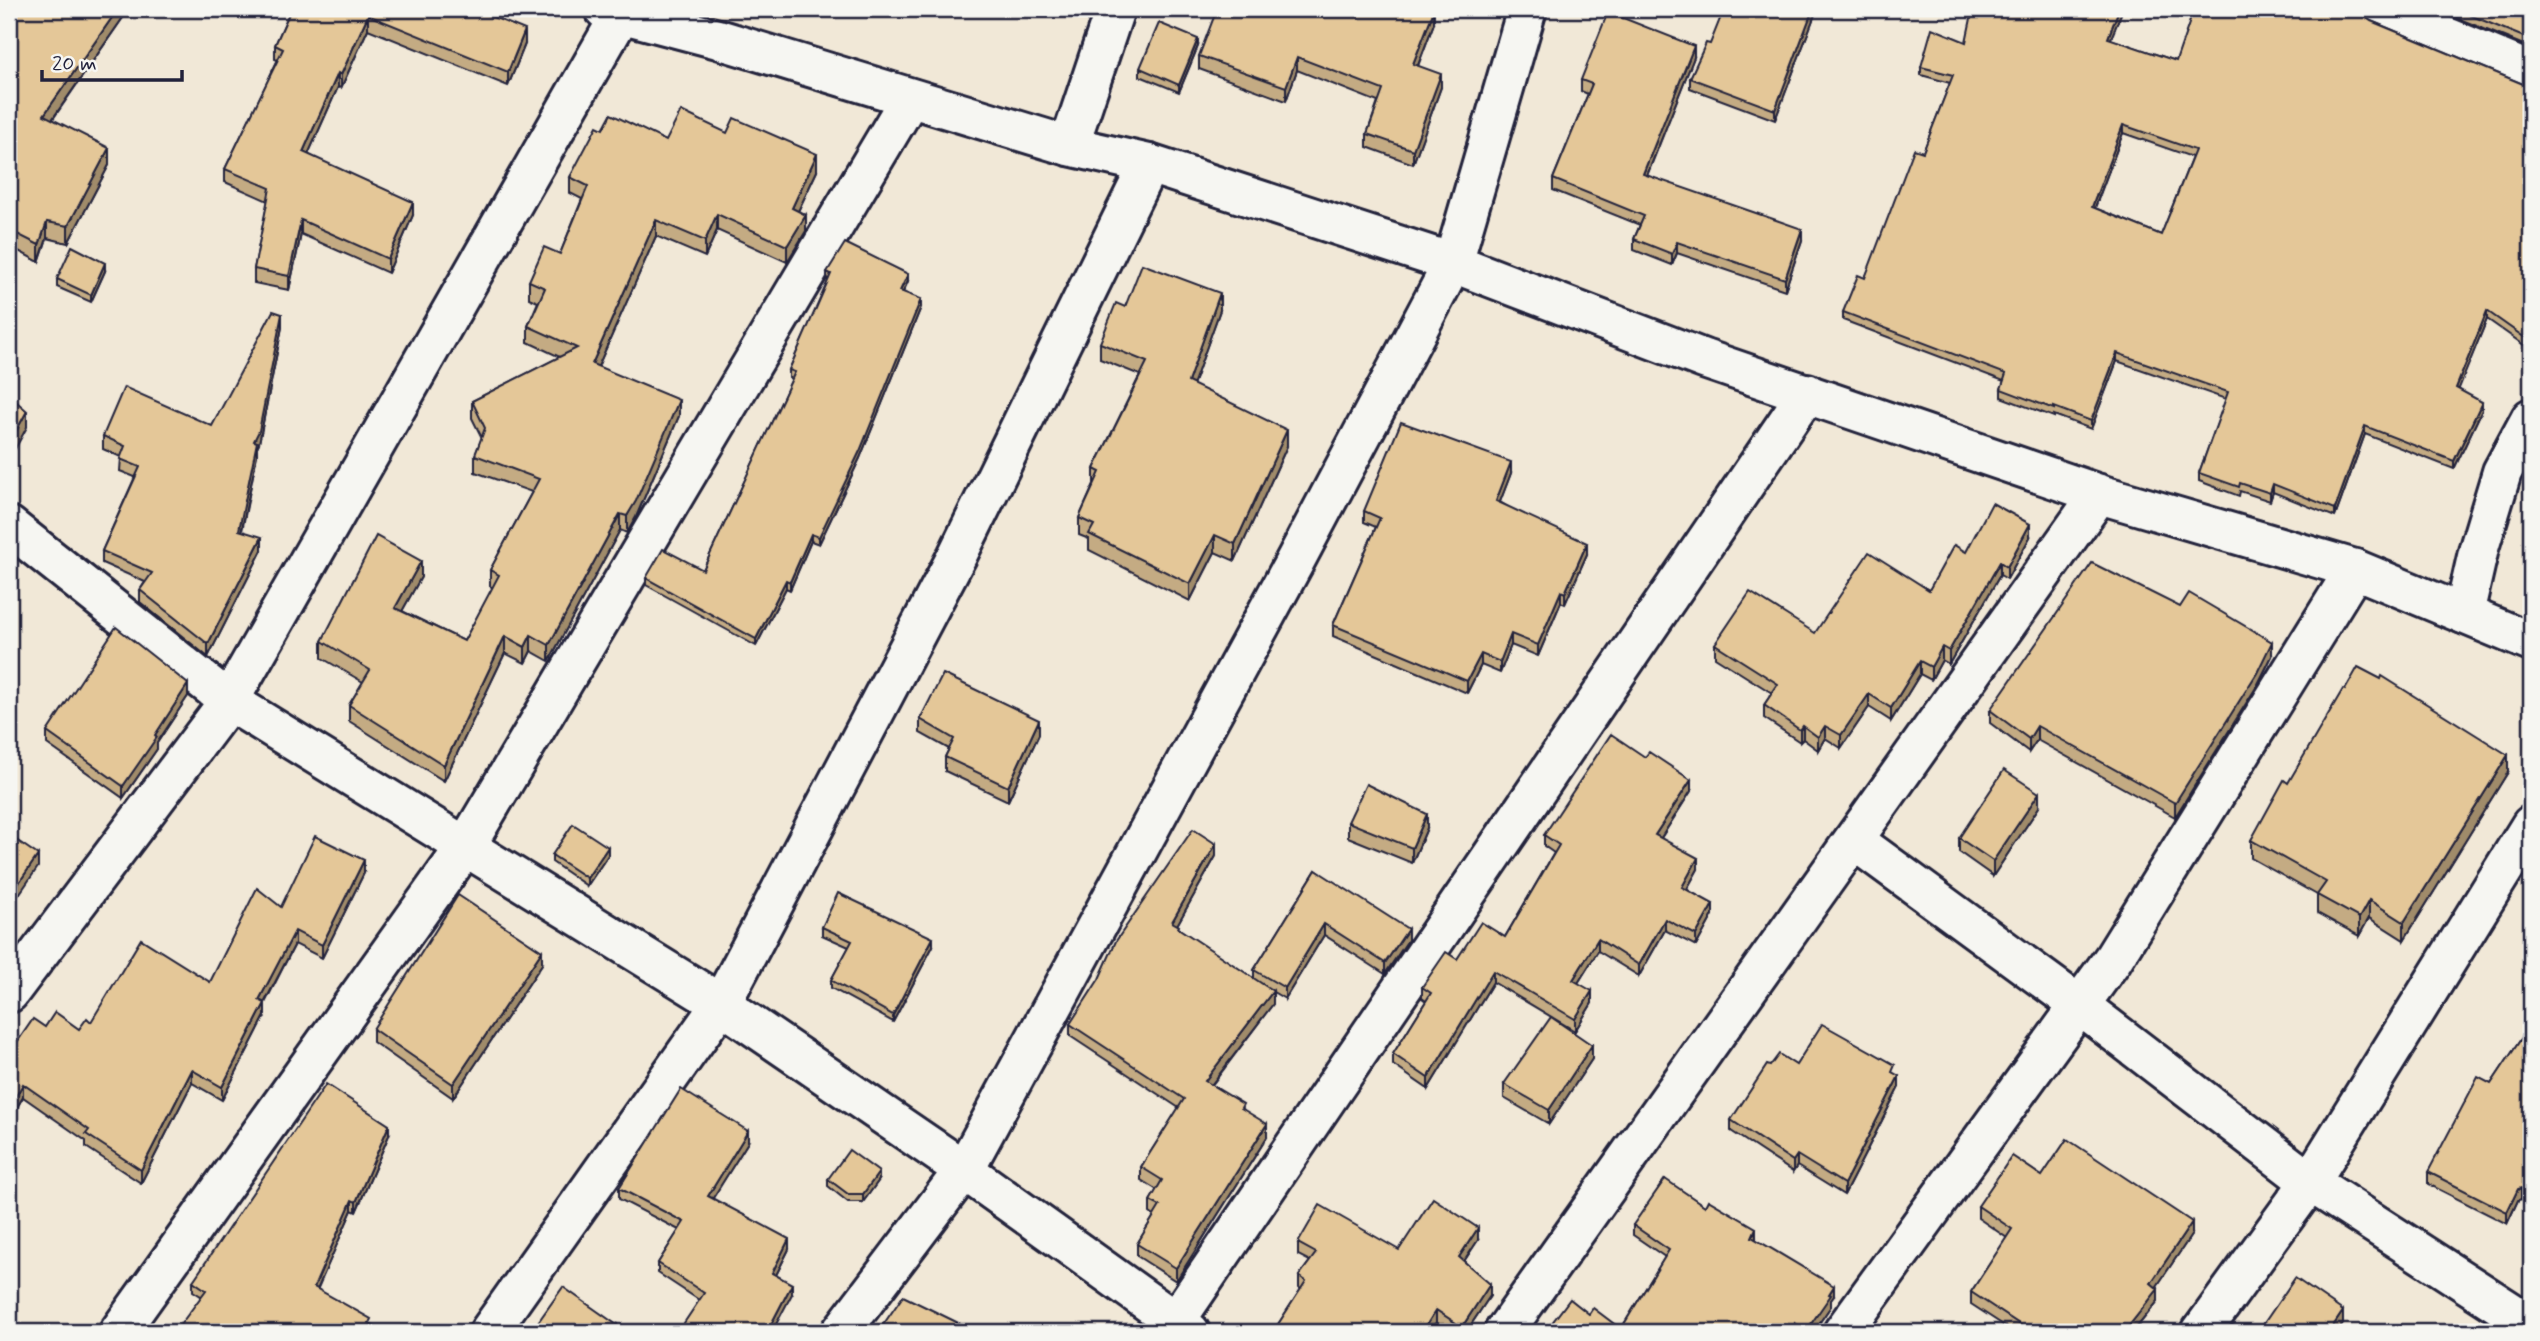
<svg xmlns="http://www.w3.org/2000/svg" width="2540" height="1341" font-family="Mynerve,sans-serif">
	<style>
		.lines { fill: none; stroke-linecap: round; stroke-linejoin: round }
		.minor-casing { stroke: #22223b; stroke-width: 44 }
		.minor { stroke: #f6f6f2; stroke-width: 38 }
		.wall { fill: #c4ab83; stroke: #22223b; stroke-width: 2; fill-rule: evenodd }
		.shaded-wall { fill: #a08b6a; stroke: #22223b; stroke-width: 2 }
		.building { fill: #e4c798; stroke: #22223b; stroke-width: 2; fill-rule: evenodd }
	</style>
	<rect width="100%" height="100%" fill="#f1e8d7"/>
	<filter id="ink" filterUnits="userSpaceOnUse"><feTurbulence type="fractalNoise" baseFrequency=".0143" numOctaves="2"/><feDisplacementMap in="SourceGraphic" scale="14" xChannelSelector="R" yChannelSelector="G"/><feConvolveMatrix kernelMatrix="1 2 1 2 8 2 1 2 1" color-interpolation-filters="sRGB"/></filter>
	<g filter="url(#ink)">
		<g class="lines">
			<!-- minor casing -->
			<g class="minor-casing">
				<g id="minor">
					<path d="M604 9 718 39 1069 146 1149 164 1453 263 1704 359 2099 494 2355 569 2531 642"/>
					<path d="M2379 9 2531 72"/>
					<path d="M1069 146 1115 9"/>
					<path d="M9 526 229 701 721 1004 964 1170 1190 1332"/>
					<path d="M2464 614 2479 548 2502 472 2531 418"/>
					<path d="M1855 841 2079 1005 2310 1182 2531 1325"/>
					<path d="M9 993 229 701 621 14"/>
					<path d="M119 1332 466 846 910 98"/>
					<path d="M489 1332 721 1004 957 556 1149 164"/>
					<path d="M841 1332 964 1170 1294 563 1453 263 1527 9"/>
					<path d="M1168 1332 1807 393"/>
					<path d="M1504 1332 2099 494"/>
					<path d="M1843 1332 2113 959 2355 569"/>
					<path d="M2201 1332 2310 1182 2531 825"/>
				</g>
			</g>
			<!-- minor -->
			<use href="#minor" class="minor"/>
		</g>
		<!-- wall -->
		<g class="wall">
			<path d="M9 9H129L53 119 109 165 68 243 47 238 39 262 9 246Z"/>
			<path d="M139 9H151L150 13Z"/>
			<path d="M291 9H473L525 44 508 86 368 29 341 88 338 87 308 154 413 215 388 273 301 234 289 290 254 283V269L268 201 225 182V169L278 60 275 59V45Z"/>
			<path d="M1817 9 1775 120 1690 88V78L1710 44Z"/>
			<path d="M2435 9H2531V48Z"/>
			<path d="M2361 14 2371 21 2523 84 2531 85V350L2487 319 2458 389 2482 410 2454 469 2365 434 2335 517 2273 492 2270 501 2240 491 2239 496 2199 481V473L2226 399 2117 361 2091 429 2054 415V417L2001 397V389L2004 381 1843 320V312L1865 278 1923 152 1950 83 1921 75V67L1966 42 2110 39 2176 61ZM2123 133 2192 157 2161 235 2095 208Z"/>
			<path d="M1434 23 1418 66 1441 87 1413 164 1367 147V134L1378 102 1297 70 1286 101 1199 69V56Z"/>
			<path d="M1198 46 1179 92 1140 76V68Z"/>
			<path d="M1694 57 1647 176 1802 240 1785 290 1677 253 1672 265 1634 250V239L1640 225 1553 190V179L1588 94 1581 91V80Z"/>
			<path d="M603 129 666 141 727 133 817 171 798 211 806 231 787 262 717 230 705 257 656 236 598 366 679 416 636 517 627 533 620 530 549 661 531 651 525 663 505 653 444 781 349 721V705L363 682 322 658V641L421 577 402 611 464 641 493 588 490 586V570L532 492 475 472V455L482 438 472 418V401L560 357 528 342V326L538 302 529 298V281L560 254 582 199 570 193V177Z"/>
			<path d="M105 271 91 302 57 287V279Z"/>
			<path d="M827 272 908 281 903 292 921 307 860 458 819 544 811 541 790 590 786 588 756 646 646 585V578L703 570 792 379 789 378V370L829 281 827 280Z"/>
			<path d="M1125 307 1220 310 1193 385 1287 446 1235 561 1215 552 1190 601 1089 550V539L1079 535V518L1094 484V469L1140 375 1100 359V343Z"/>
			<path d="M282 327 259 443 257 447V455L242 531 262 550 208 657 140 602V590L145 582 102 563V551L135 477 120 471 121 457 103 449V436L212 426Z"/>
			<path d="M1511 473 1500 502 1587 554 1565 604 1561 602 1538 656 1511 645 1500 673 1481 665 1467 693 1333 636V625L1376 527 1364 522V511Z"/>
			<path d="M2030 537 2007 579 2000 575 1949 664 1942 660 1931 680 1920 674 1891 721 1869 707 1841 748 1825 738 1818 750 1803 739 1800 742 1764 718V705L1772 693 1715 657V644L1815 633 1929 590 1966 552Z"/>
			<path d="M2272 656 2257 686 2175 817 2037 740 2029 752 1990 723V710Z"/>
			<path d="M188 696 157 743V749L123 798 47 744V732Z"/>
			<path d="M920 719 1039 734 1008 801 945 771V757L949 749 920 733Z"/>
			<path d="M2508 772 2404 940 2369 918 2359 936 2317 913V895L2251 858V840L2288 783Z"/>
			<path d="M1691 791 1661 838 1698 869 1687 889 1713 915 1696 946 1665 930 1639 976 1598 951 1578 983 1592 1003 1575 1031 1493 982 1428 1089 1393 1065V1054L1426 1001 1422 998V987L1457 959 1505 937 1554 853 1544 846V835Z"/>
			<path d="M2039 807 1993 876 1959 852V838Z"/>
			<path d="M1348 822 1427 828 1412 863 1348 837Z"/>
			<path d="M552 855H608L587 886 552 862Z"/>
			<path d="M1216 856 1177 925 1179 929 1254 979V970L1316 870 1408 940 1385 974 1324 935 1285 999 1273 992V1004L1212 1085 1243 1109 1267 1137 1176 1281 1137 1256V1244L1154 1216 1150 1213V1201L1157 1190 1141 1180V1167L1179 1108 1070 1036V1024Z"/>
			<path d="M364 873 322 958 295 944 265 1003V1016L222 1100 192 1083 141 1183 86 1147V1141L23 1097 9 1121V1054L45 1027 79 1029 91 1022 210 982 281 907Z"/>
			<path d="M822 927 933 946 893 1022 831 988V980L849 947 822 935Z"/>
			<path d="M542 964 453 1098 373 1042V1029Z"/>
			<path d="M2531 1024V1204L2521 1199 2518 1200 2507 1224 2428 1184V1172L2491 1084Z"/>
			<path d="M1592 1059 1549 1124 1504 1098V1084Z"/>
			<path d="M1796 1065 1895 1074 1899 1087 1844 1195 1797 1166 1793 1172 1731 1131V1120L1770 1066Z"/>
			<path d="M389 1135 356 1212 352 1210 317 1289 371 1324 201 1296 193 1291V1281Z"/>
			<path d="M748 1142 712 1199 789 1249 776 1275 792 1294 699 1300 658 1273V1263L679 1230 619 1199V1188Z"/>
			<path d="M2042 1176 2192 1234 2156 1287 2158 1301 2133 1332H2014L1971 1304V1292L2007 1238 1978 1218V1206Z"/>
			<path d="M828 1179 879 1180 863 1202H848L828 1186Z"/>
			<path d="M1705 1206 1756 1238 1755 1240 1834 1296 1831 1300V1306L1813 1332H1545L1589 1314 1621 1329 1665 1257 1633 1235V1225Z"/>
			<path d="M1478 1240 1464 1261 1490 1296 1466 1332H1451L1436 1322 1430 1332H1273L1301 1289 1299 1288V1276L1310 1261 1298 1255V1243L1399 1250Z"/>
			<path d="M883 1325 977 1332H883Z"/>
		</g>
		<!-- shaded-wall -->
		<g class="shaded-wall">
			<path d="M118 9H129L44 131V115Z"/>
			<path d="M1813 9H1817L1775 120V110Z"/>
			<path d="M2119 9H2123L2108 46V38Z"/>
			<path d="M1434 10V23L1413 78V64Z"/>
			<path d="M368 15V29L341 88V75Z"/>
			<path d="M525 30V44L508 86V72Z"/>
			<path d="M1198 39V46L1179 92V85Z"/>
			<path d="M1694 46V57L1643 185V174Z"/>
			<path d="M1297 57V70L1286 101V87Z"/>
			<path d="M338 73V87L303 166V152Z"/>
			<path d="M1441 74V87L1413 164V150Z"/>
			<path d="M2123 125V133L2092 215V207Z"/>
			<path d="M109 148V165L68 243V226Z"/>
			<path d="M817 154V171L792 224V208Z"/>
			<path d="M413 202V215L388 273V259Z"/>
			<path d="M717 214V230L705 257V241Z"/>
			<path d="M806 215V231L787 262V246Z"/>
			<path d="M301 220V234L289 290V276Z"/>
			<path d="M656 220V236L592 380V364Z"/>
			<path d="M47 222V238L39 262V245Z"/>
			<path d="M1802 229V240L1785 290V279Z"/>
			<path d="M1677 242V253L1672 265V254Z"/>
			<path d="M105 263V271L91 302V295Z"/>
			<path d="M908 274V281L900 299V291Z"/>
			<path d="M1220 293V310L1188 399V382Z"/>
			<path d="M921 299V307L860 458 819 544V537Z"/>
			<path d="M2487 311V319L2456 396V388Z"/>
			<path d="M282 314V327L259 443 257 447V455L239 543V530L254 441Z"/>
			<path d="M2117 353V361L2091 429V421Z"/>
			<path d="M679 400V416L636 517 627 533V516Z"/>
			<path d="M2482 402V410L2454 469V461Z"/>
			<path d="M27 411V427L9 460V444Z"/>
			<path d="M2365 426V434L2335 517V509Z"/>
			<path d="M1287 430V446L1235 561V544Z"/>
			<path d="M1511 462V473L1496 512V501Z"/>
			<path d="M2273 484V492L2270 501V493Z"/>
			<path d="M620 514V530L549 661V645Z"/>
			<path d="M2030 524V537L2007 579V567Z"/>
			<path d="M811 534V541L790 590V582Z"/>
			<path d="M1215 535V552L1190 601V584Z"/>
			<path d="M262 537V550L208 657V644Z"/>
			<path d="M1587 543V554L1565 604V593Z"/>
			<path d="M421 561V577L395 624V608Z"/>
			<path d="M2000 562V575L1949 664V651Z"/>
			<path d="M786 580V588L756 646V639Z"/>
			<path d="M1561 591V602L1538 656V645Z"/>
			<path d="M1511 634V645L1500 673V662Z"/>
			<path d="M531 635V651L525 663V647Z"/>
			<path d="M505 636V653L444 781V765Z"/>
			<path d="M2272 642V656L2257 686 2175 817V803Z"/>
			<path d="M1942 647V660L1931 680V667Z"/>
			<path d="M1481 654V665L1467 693V681Z"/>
			<path d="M1920 661V674L1891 721V708Z"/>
			<path d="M188 684V696L157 743V749L123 798V786L155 735Z"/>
			<path d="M1869 694V707L1841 748V735Z"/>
			<path d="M1039 720V734L1008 801V787Z"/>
			<path d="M1803 726V739L1800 742V730Z"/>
			<path d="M1825 726V738L1818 750V737Z"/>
			<path d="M2037 726V740L2029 752V739Z"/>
			<path d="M2508 755V772L2404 940V922Z"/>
			<path d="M1691 780V791L1655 847V835Z"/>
			<path d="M2039 793V807L1993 876V861Z"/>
			<path d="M1427 814V828L1412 863V848Z"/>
			<path d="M1216 844V856L1172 934V922Z"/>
			<path d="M608 847V855L587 886V878Z"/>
			<path d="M38 855V867L9 909V897Z"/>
			<path d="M1698 858V869L1682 898V887Z"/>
			<path d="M364 860V873L322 958V945Z"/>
			<path d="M2369 900V918L2359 936V918Z"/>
			<path d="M1713 904V915L1696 946V935Z"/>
			<path d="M1665 919V930L1639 976V965Z"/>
			<path d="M1324 924V935L1285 999V988Z"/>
			<path d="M1408 929V940L1385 974V963Z"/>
			<path d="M295 931V944L259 1013V1000Z"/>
			<path d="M933 938V946L893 1022V1015Z"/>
			<path d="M1598 939V951L1573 991V980Z"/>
			<path d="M542 951V964L453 1098V1084Z"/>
			<path d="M1493 971V982L1428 1089V1078Z"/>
			<path d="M1273 991V1004L1205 1093V1081Z"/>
			<path d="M1592 991V1003L1575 1031V1019Z"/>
			<path d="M265 1003V1016L222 1100V1087Z"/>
			<path d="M1592 1045V1059L1549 1124V1110Z"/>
			<path d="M192 1070V1083L141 1183V1170Z"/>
			<path d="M1899 1076V1087L1844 1195V1184Z"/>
			<path d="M23 1084V1097L9 1121V1108Z"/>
			<path d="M1267 1124V1137L1176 1281V1268Z"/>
			<path d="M389 1125V1135L356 1212V1202Z"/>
			<path d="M748 1131V1142L708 1206V1196Z"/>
			<path d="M1797 1155V1166L1793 1172V1161Z"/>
			<path d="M879 1172V1180L863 1202V1194Z"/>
			<path d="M2521 1188V1199L2518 1200 2507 1224V1212L2518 1189Z"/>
			<path d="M352 1200V1210L314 1297V1287Z"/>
			<path d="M2192 1222V1234L2151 1295V1283Z"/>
			<path d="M1478 1228V1240L1459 1269V1257Z"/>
			<path d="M1756 1228V1238L1752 1247V1237Z"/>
			<path d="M789 1239V1249L772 1283V1273Z"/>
			<path d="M792 1284V1294L772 1332H767Z"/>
			<path d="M1490 1284V1296L1466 1332H1462V1327Z"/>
			<path d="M1834 1286V1296L1831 1300V1306L1813 1332H1806Z"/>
			<path d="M2158 1289V1301L2133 1332H2124Z"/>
			<path d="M1436 1310V1322L1430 1332H1422Z"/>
			<path d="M2343 1311V1324L2338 1332H2329Z"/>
			<path d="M1795 1323V1332H1790Z"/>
			<path d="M617 1325V1332H612Z"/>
		</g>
		<!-- building -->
		<g class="building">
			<path d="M9 9H118L44 115 109 148 68 226 47 222 39 245 9 230Z"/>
			<path d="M291 9H473L525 30 508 72 368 15 341 75 338 73 303 152 413 202 388 259 301 220 289 276 254 269 270 188 225 169 283 49 275 45Z"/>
			<path d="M1217 9H1431L1434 10 1413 64 1441 74 1413 150 1367 134 1383 90 1297 57 1286 87 1199 56Z"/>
			<path d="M1724 9H1813L1775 110 1690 78 1706 43 1710 44Z"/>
			<path d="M1973 9H2119L2108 38 2176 61 2194 9H2359L2361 14 2371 21 2523 84 2531 85V342L2487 311 2456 388 2482 402 2454 461 2365 426 2335 509 2273 484 2270 493 2240 483 2239 487 2199 473 2228 392 2117 353 2091 421 2054 407V409L2001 389 2006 374 1843 312 1858 275 1865 278 1914 149 1923 152 1953 75 1921 67 1932 28 1966 42ZM2123 125 2195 150 2161 235 2092 207Z"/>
			<path d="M2455 9H2531V40Z"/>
			<path d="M1608 12 1694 46 1643 174 1802 229 1785 279 1677 242 1672 254 1634 239 1644 216 1553 179 1592 84 1581 80Z"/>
			<path d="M1159 23 1198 39 1179 85 1140 68Z"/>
			<path d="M681 111 727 133 734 118 817 154 792 208 806 215 787 246 717 214 705 241 656 220 592 364 679 400 636 501 627 516 620 514 549 645 531 635 525 647 505 636 444 765 349 705 370 670 322 641 376 536 421 561 395 608 464 641 499 575 490 570 539 479 475 455 485 428 472 401 577 348 528 326 545 288 529 281 544 247 560 254 588 186 570 177 597 126 603 129 611 114 666 141Z"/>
			<path d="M845 243 908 274 900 291 921 299 860 451 819 537 811 534 790 582 786 580 756 639 646 578 663 549 703 570 795 372 789 370 831 274 827 272Z"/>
			<path d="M72 246 105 263 91 295 57 279Z"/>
			<path d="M1142 264 1220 293 1188 382 1287 430 1235 544 1215 535 1190 584 1089 534 1094 525 1079 518 1100 472 1094 469 1147 362 1100 343 1116 303 1125 307Z"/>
			<path d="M273 311 282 314 259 431 254 441 257 442 239 530 262 537 208 644 140 590 152 573 102 551 140 467 120 459 125 446 103 436 124 387 212 426Z"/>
			<path d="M9 395 27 411 9 444Z"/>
			<path d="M1401 422 1511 462 1496 501 1587 543 1565 593 1561 591 1538 645 1511 634 1500 662 1481 654 1467 681 1333 625 1380 518 1364 511Z"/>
			<path d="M1992 503 2030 524 2007 567 2000 562 1949 651 1942 647 1931 667 1920 661 1891 708 1869 694 1841 735 1825 726 1818 737 1803 726 1800 730 1764 705 1778 684 1715 644 1750 592 1815 633 1869 552 1929 590 1954 545 1966 552Z"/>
			<path d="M2092 563 2180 607 2189 593 2272 642 2257 673 2175 803 2037 726 2029 739 1990 710Z"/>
			<path d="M116 627 188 684 155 735 157 737 123 786 47 732Z"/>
			<path d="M2358 667 2381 679 2382 676 2508 755 2404 922 2369 900 2359 918 2317 895 2326 882 2251 840 2284 780 2288 783 2343 689 2345 690Z"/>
			<path d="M943 674 1039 720 1008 787 945 757 954 739 920 719Z"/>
			<path d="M1611 734 1645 757 1649 752 1691 780 1655 835 1698 858 1682 887 1713 904 1696 935 1665 919 1639 965 1598 939 1573 980 1592 991 1575 1019 1493 971 1428 1078 1393 1054 1431 993 1422 987 1446 952 1457 959 1481 922 1505 937 1559 845 1544 835Z"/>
			<path d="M2004 770 2039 793 1993 861 1959 838Z"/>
			<path d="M1366 784 1427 814 1412 848 1348 822Z"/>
			<path d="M573 824 608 847 587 878 552 855Z"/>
			<path d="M1193 829 1216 844 1172 922 1179 926 1178 928 1273 991 1205 1081 1243 1104 1241 1108 1267 1124 1176 1268 1137 1244 1160 1206 1150 1201 1162 1180 1141 1167 1184 1099 1070 1024 1099 979 1116 941Z"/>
			<path d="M9 835 38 855 9 897Z"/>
			<path d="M315 836 364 860 322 945 295 931 259 1000 265 1003 222 1087 192 1070 141 1170 86 1134 89 1130 23 1084 9 1108V1054L33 1019 45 1027 55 1012 79 1029 87 1018 91 1022 141 939 210 982 257 888 281 907Z"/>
			<path d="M1316 870 1408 929 1385 963 1324 924 1285 988 1254 970Z"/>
			<path d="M838 893 933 938 893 1015 831 980 852 941 822 927Z"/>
			<path d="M458 895 542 951 453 1084 373 1029Z"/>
			<path d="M1551 1017 1592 1045 1549 1110 1504 1084Z"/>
			<path d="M1822 1024 1895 1065 1892 1072 1899 1076 1844 1184 1797 1155 1793 1161 1731 1120 1767 1065 1770 1066 1779 1054 1796 1065Z"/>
			<path d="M2531 1024V1193L2521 1188 2518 1189 2507 1212 2428 1172 2478 1077 2491 1084Z"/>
			<path d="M326 1084 389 1125 356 1202 352 1200 314 1287 371 1319 369 1323 388 1332H175L206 1290 193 1281Z"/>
			<path d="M681 1089 748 1131 708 1196 789 1239 772 1273 792 1284 767 1332H678L704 1293 658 1263 684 1222 619 1188Z"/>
			<path d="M2067 1139 2192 1222 2151 1283 2158 1289 2124 1332H2119L2116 1330 2115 1332H2026L2028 1330 1971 1292 2012 1229 1978 1206 2012 1156 2042 1176Z"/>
			<path d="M849 1150 879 1172 863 1194H848L828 1179Z"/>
			<path d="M1665 1179 1705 1206 1708 1200 1756 1228 1752 1237 1834 1286 1829 1294 1831 1295 1806 1331 1795 1323 1790 1332H1697L1694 1330 1693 1332H1545L1570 1299 1589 1314 1593 1308 1621 1329 1669 1250 1633 1225Z"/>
			<path d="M1433 1198 1478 1228 1459 1257 1490 1284 1462 1327 1436 1310 1422 1332H1273L1306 1281 1299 1276 1316 1253 1298 1243 1320 1205 1399 1250Z"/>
			<path d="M2295 1278 2343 1311 2329 1332H2258Z"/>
			<path d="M563 1287 617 1325 612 1332H531Z"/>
			<path d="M903 1296 977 1332H894L883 1325Z"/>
		</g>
	</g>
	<!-- margin -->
	<rect width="2540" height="1341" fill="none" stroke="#f6f6f2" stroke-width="35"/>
	<rect x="18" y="18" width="2505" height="1306" fill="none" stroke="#22223b" stroke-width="2.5" filter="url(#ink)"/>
	<!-- scale -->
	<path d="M42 70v10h140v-10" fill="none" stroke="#22223b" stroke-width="3.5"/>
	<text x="52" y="70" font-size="21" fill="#22223b" stroke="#f6f6f2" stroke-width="5" paint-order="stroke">20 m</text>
</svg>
